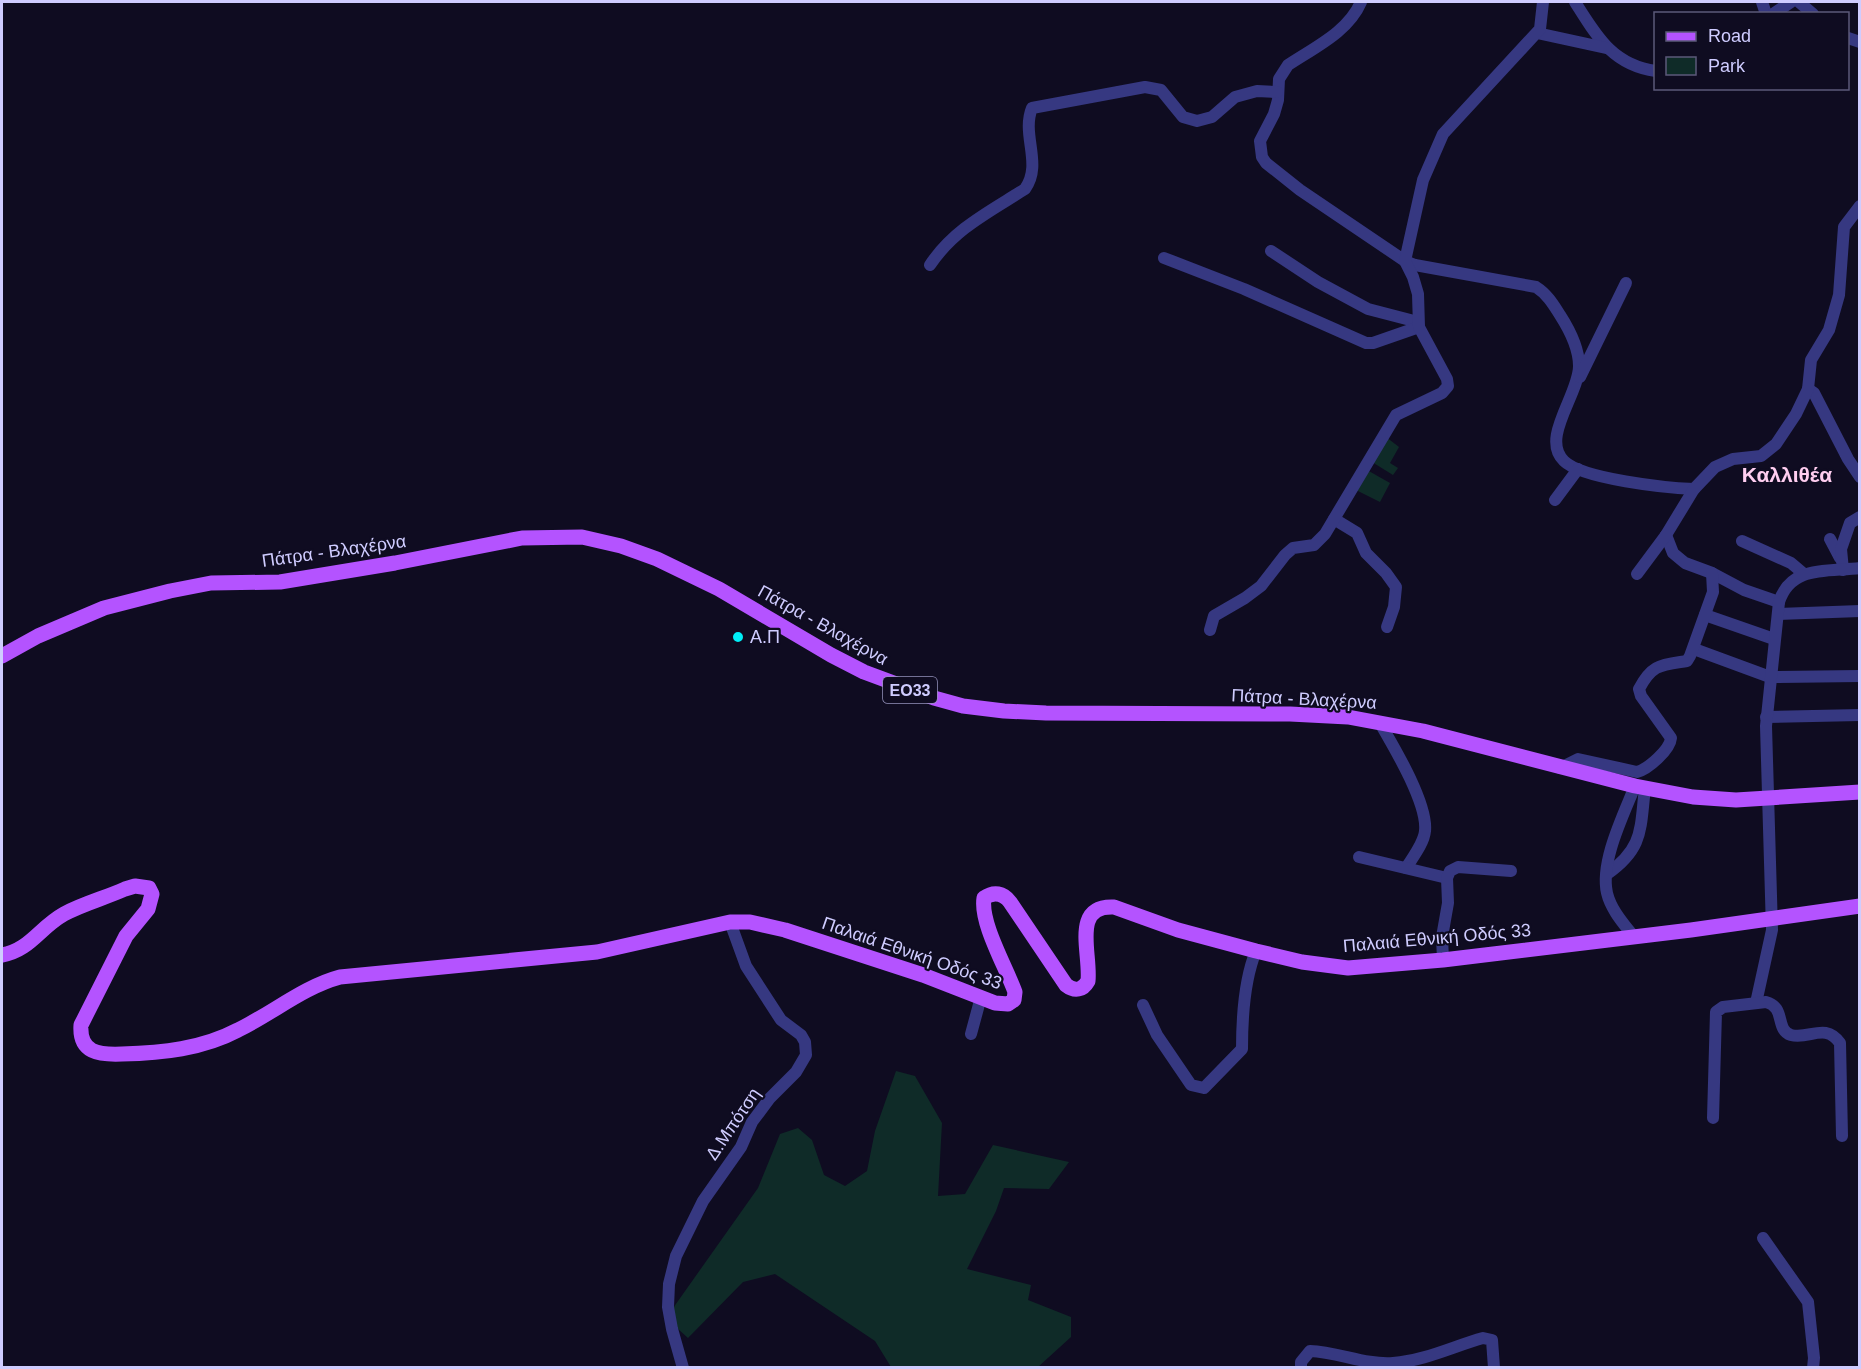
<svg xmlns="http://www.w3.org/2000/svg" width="1861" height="1369" font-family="Helvetica,sans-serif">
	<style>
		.green { fill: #0f2b28 }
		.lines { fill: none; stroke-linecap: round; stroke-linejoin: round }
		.minor { stroke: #363881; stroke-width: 12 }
		.major { stroke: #b453ff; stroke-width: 15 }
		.poi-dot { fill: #00eef7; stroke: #0f0c21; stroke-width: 2 }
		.labels { text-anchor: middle; stroke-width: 4.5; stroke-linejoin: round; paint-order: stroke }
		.shield { fill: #0f0c21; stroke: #9592bc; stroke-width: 1.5 }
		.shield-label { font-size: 16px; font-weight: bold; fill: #cfccff }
		.street-label { font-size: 18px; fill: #cfccff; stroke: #0f0c21 }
		.poi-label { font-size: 18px; fill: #cfccff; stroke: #0f0c21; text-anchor: start }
		.quarter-label { font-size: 21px; font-weight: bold; fill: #ffcef0; stroke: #0f0c21 }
	</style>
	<rect width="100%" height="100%" fill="#0f0c21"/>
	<!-- green -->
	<g class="green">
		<path d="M1386 437 1399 447 1390 463 1398 468 1393 475 1372 462Z"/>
		<path d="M1367 470 1390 483 1380 502 1356 490Z"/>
		<path d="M896 1071 915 1076 942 1123 938 1196 965 1194 993 1145 1069 1162 1049 1189 1004 1188 996 1211 967 1269 1031 1285 1028 1300 1071 1317V1337L1038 1367H891L875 1341 775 1274 743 1282 688 1338 666 1318 758 1188 780 1134 798 1128 812 1140 824 1175 845 1186 867 1171 875 1131Z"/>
	</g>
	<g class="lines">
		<!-- minor -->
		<g class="minor">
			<path d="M1361 2C1348 32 1315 47 1288 65L1279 79 1278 100 1274 114 1260 141 1262 157 1266 163 1300 190 1405 261 1415 265 1536 287C1547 294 1553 304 1560 315 1569 329 1579 349 1579 366 1579 395 1540 438 1564 461 1582 479 1667 488 1694 489"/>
			<path d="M1575 2C1596 35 1612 65 1656 71"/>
			<path d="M1762 2 1766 14"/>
			<path d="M1799 2 1813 14"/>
			<path d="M1773 14 1791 2"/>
			<path d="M1537 33 1606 48"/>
			<path d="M1848 38 1860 42"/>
			<path d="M1271 251 1318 282 1368 309 1418 322"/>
			<path d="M1164 258 1244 289 1366 343H1373L1419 327"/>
			<path d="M930 265C954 229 989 212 1025 189 1043 164 1021 135 1032 108L1145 87 1161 90 1183 117 1197 121 1212 117 1235 97 1257 91 1277 92"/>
			<path d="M1580 377 1626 283"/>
			<path d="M1808 389 1814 393 1848 459 1860 477"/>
			<path d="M1555 500 1578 469"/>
			<path d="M1334 519 1357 533 1366 553 1386 573 1396 587 1394 607 1387 627"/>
			<path d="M1666 535 1673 553 1685 563 1712 573 1744 590 1779 602"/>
			<path d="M1830 539 1840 558"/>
			<path d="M1742 541 1791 563 1804 574"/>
			<path d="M1843 570 1841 549 1850 523 1860 517"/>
			<path d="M1637 574 1666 535 1694 489 1715 467 1733 459 1761 456 1776 444 1796 414 1808 389 1811 360 1829 330 1839 295 1844 227 1860 206"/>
			<path d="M1778 614 1860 611"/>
			<path d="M1705 615 1774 639"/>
			<path d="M1210 630 1214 616 1245 598 1261 586 1285 555 1293 548 1314 545 1325 534 1396 415 1442 393 1448 386 1447 379 1419 327 1418 294 1413 277 1405 261 1423 180 1443 134 1540 29 1543 2"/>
			<path d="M1694 649 1770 677 1860 676"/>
			<path d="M1766 717 1860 715"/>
			<path d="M1380 723C1394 747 1428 804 1425 831 1424 843 1413 857 1406 868"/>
			<path d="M1560 768 1578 759 1637 772C1648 769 1670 750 1671 738L1641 696 1639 689C1652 664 1661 665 1687 661L1690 656 1713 592 1712 573"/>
			<path d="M1359 857 1447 878"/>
			<path d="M1607 874C1644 848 1640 829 1645 788"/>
			<path d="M1634 937C1624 924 1611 910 1607 893 1600 862 1623 816 1635 786"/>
			<path d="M1443 960 1442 937 1448 903 1447 878 1450 871 1458 867 1511 871"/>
			<path d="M1756 1003 1772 930 1766 726 1779 602C1791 565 1827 572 1860 568"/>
			<path d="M1143 1005 1157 1035 1191 1085 1204 1088 1242 1049C1242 1018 1244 980 1256 951"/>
			<path d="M971 1034 981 997"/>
			<path d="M1713 1118 1716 1012 1723 1007 1766 1002C1786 1007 1775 1030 1791 1035 1809 1040 1825 1022 1840 1043L1842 1136"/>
			<path d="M1763 1238 1808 1302 1814 1358 1813 1368"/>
			<path d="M683 1368 672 1329 668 1307 669 1284 676 1256 703 1201 741 1147 752 1122 770 1098 796 1072 806 1055 805 1042 801 1035 781 1020 746 966 730 922"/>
			<path d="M1301 1368V1362L1310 1351C1338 1352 1365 1365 1393 1363 1424 1361 1454 1346 1483 1338L1492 1340 1494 1368"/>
		</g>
		<!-- major -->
		<g class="major">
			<path d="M2 656 38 636 104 608 170 591 211 583 280 582 395 563 522 538 582 537 621 546 657 559 719 589 831 655 864 672 934 698 963 706 1004 711 1046 713 1290 714 1348 717 1423 731 1635 786 1693 797 1736 800 1860 792"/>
			<path d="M2 955C30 950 39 928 64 914 82 904 105 898 125 889L135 886 149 888 152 894 148 909 126 936 81 1025C79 1053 99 1055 122 1054 162 1053 202 1049 238 1030 273 1013 303 987 340 977L597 952 730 922H750L785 930 923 975 995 1003 1008 1004 1014 1000 1015 992C1006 967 980 923 984 898 994 891 1003 893 1010 902L1066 985C1075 992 1083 990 1088 981 1091 953 1071 905 1114 907L1178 930 1256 951 1302 962 1348 968 1443 960 1691 930 1860 906"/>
		</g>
	</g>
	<!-- markers -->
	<circle class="poi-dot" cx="738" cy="637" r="6"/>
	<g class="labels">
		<!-- shield labels -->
		<rect class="shield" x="883" y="677" width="54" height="26" rx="4.5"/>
		<g class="shield-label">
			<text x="910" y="696">ΕΟ33</text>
		</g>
		<!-- street labels -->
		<g class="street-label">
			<text transform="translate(334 551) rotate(-8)" y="6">Πάτρα - Βλαχέρνα</text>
			<text transform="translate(823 625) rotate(29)" y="6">Πάτρα - Βλαχέρνα</text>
			<text transform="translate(1304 699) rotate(3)" y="6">Πάτρα - Βλαχέρνα</text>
			<text transform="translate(1437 938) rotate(-5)" y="6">Παλαιά Εθνική Οδός 33</text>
			<text transform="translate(912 953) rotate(19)" y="6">Παλαιά Εθνική Οδός 33</text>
			<text transform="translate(733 1124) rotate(-56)" y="6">Δ.Μπότση</text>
		</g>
		<!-- poi labels -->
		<g class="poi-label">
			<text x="750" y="643">Α.Π</text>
		</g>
		<!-- quarter labels -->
		<g class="quarter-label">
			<text x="1787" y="482">Καλλιθέα</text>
		</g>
	</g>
	<!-- border -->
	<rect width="1861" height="1369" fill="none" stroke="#cfccff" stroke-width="6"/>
	<!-- legend -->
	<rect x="1654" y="12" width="195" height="78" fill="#0f0c21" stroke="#5c597a" stroke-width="1.5"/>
	<rect x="1666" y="32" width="30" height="9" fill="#b453ff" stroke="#5c597a" stroke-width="1.5"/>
	<text x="1708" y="42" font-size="18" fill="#cfccff">Road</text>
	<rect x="1666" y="57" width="30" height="18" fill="#0f2b28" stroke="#5c597a" stroke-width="1.5"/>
	<text x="1708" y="72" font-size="18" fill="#cfccff">Park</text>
</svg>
